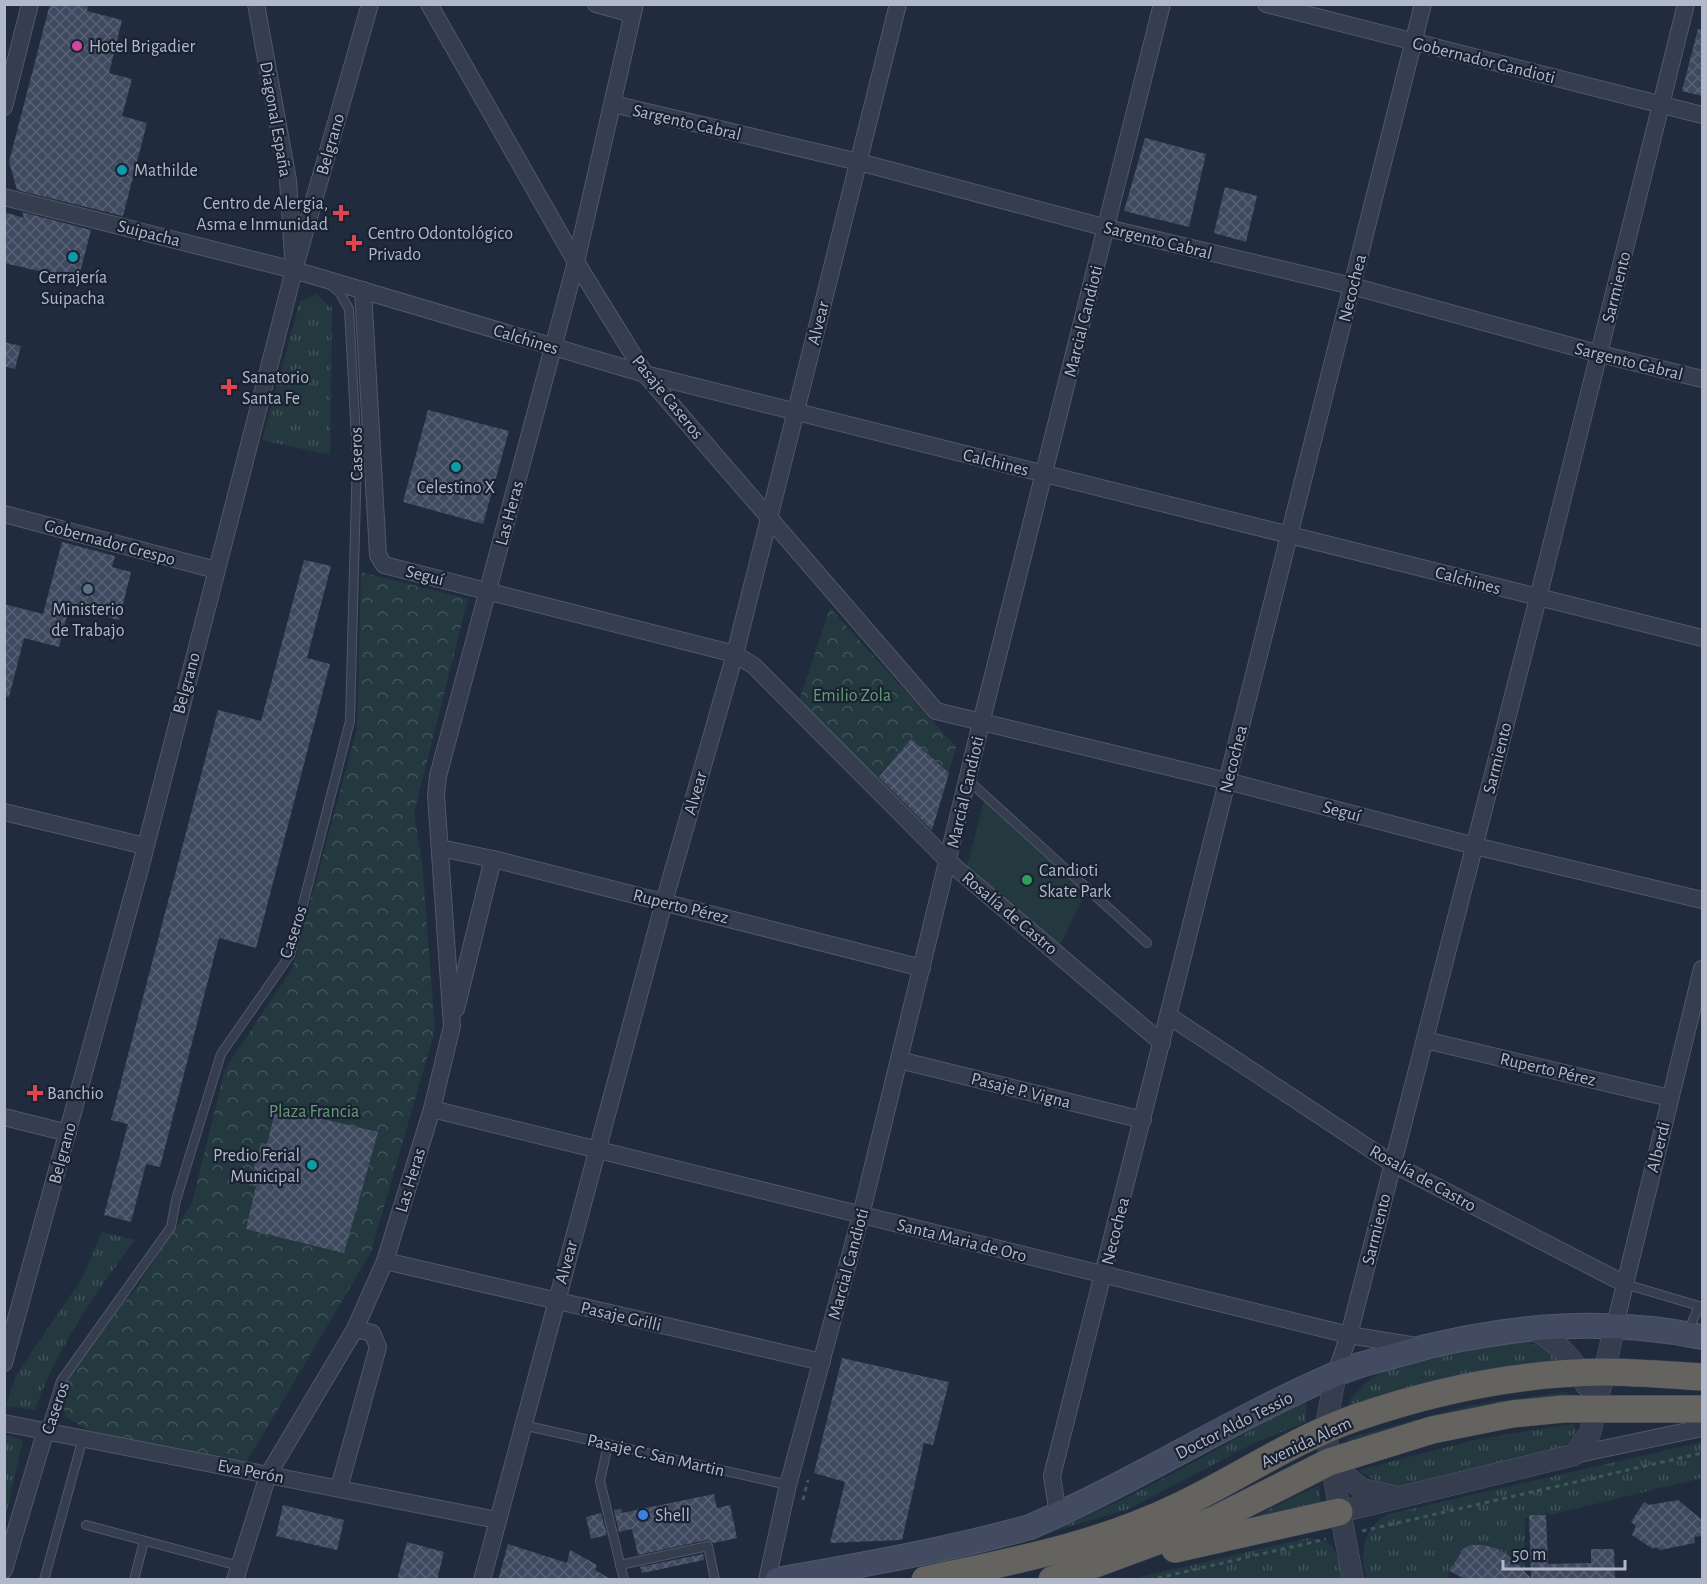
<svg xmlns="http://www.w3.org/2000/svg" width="1707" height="1584" font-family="'Alegreya Sans',sans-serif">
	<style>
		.grass { fill: url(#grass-tufts) }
		.park { fill: url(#park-crowns) }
		.garden { fill: #23393f }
		.building { fill: url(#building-cross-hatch) }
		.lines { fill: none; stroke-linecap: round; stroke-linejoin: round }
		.service-casing { stroke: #505868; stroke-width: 10 }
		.minor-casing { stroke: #505868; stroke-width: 18 }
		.tertiary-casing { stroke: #505868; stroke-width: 22 }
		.secondary-casing { stroke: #505868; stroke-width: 26 }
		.trunk-casing { stroke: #3d4555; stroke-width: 28 }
		.path { stroke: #41565c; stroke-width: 3; stroke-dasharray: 4.5 4.5; stroke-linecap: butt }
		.service { stroke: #353d4e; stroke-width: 8 }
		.minor { stroke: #353d4e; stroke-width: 16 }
		.tertiary { stroke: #353d4e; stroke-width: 21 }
		.secondary { stroke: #424b61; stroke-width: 24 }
		.trunk { stroke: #646360; stroke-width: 27 }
		.hotel-dot { fill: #d1479c; stroke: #1a2232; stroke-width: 2 }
		.culture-dot { fill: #0f9aa8; stroke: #1a2232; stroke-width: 2 }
		.health-dot { fill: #e0444e; stroke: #1a2232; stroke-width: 2 }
		.service-dot { fill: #5c6f8a; stroke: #1a2232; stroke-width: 2 }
		.leisure-dot { fill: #2e9e5b; stroke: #1a2232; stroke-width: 2 }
		.shop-dot { fill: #3f7fe0; stroke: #1a2232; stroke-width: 2 }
		.labels { text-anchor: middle; stroke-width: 4.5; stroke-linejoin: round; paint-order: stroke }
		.poi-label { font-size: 18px; fill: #b0b8c9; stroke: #1a2232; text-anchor: start }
		.street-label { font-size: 18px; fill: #b0b8c9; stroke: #1a2232 }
		.park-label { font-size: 18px; fill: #659c76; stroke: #1a2232 }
	</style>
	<defs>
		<pattern id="grass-tufts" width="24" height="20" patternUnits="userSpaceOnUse" patternTransform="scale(1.5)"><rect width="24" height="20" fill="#23393f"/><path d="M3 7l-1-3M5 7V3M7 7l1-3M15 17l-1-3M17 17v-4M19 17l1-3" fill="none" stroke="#405459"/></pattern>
		<pattern id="park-crowns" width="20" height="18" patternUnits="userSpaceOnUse" patternTransform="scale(1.5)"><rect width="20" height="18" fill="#23393f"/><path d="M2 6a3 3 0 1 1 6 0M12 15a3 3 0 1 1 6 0" fill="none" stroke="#405459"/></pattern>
		<pattern id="building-cross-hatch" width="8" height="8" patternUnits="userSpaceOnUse" patternTransform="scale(1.5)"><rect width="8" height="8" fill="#3f4a60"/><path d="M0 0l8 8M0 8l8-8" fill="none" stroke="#586275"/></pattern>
	</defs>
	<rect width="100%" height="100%" fill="#212b3e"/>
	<!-- grass -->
	<g class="grass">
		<path d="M317 295 332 308 330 455 262 440 300 301Z"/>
		<path d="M102 1232 135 1240C95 1294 57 1347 35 1410L6 1406 16 1375 81 1280Z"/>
		<path d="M1529 1342 1553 1353 1567 1369 1346 1415 1351 1398 1367 1382 1386 1369 1502 1344Z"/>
		<path d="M1565 1392 1571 1395V1400L1346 1443 1349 1438 1467 1406Z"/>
		<path d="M1306 1398V1422L1254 1443 1129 1509 1048 1533C1139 1496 1222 1447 1306 1398Z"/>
		<path d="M1573 1424 1577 1430 1571 1440 1555 1453 1410 1486C1388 1487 1376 1483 1359 1470L1478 1439Z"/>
		<path d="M5 1435 23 1440 5 1519 4 1435Z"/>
		<path d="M1702 1442V1478L1549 1515 1548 1513 1525 1518V1579C1502 1558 1512 1544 1470 1545L1450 1571 1447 1579H1366C1360 1552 1362 1528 1389 1514Z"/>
		<path d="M1319 1485 1321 1506 1259 1520 1258 1515Z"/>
		<path d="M1308 1538C1337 1539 1337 1555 1343 1579L1127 1580Z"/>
	</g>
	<!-- park -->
	<g class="park">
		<path d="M361 572 468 599 414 813 422 862 435 1030 371 1252 246 1463 88 1430 66 1417 60 1397 66 1373 137 1287 192 1203 225 1069 292 969 357 729Z"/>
		<path d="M830 608 956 747 930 836 799 701Z"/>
	</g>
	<!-- garden -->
	<path class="garden" d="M985 797 1086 891 1059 948 966 870Z"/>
	<!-- building -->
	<g class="building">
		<path d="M50 4H88L87 11 122 20 109 73 132 79 122 116 147 123 123 216 17 190 9 162Z"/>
		<path d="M1698 29 1702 30V96L1682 91Z"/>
		<path d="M1145 138 1206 154 1189 227 1124 211Z"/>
		<path d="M1225 187 1257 196 1246 242 1214 233Z"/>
		<path d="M4 212 24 218 22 212 91 230 78 280 4 263Z"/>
		<path d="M4 342 21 346 15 369 4 366Z"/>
		<path d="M428 410 509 431 483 524 403 502Z"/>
		<path d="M62 542 115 556 112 567 131 572 119 620 69 607 59 647 24 638 9 697 4 696V604L43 614Z"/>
		<path d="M304 560 331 566 307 658 330 664 256 948 219 938 160 1167 146 1164 131 1222 104 1215 128 1124 111 1120 218 710 261 721Z"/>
		<path d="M911 739 949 773 932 830 879 777Z"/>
		<path d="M276 1108 378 1132 344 1253 246 1229 256 1186 249 1185 261 1143 267 1144Z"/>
		<path d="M842 1358 949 1382 933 1445 924 1443 902 1540 830 1543 845 1482 814 1473Z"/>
		<path d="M714 1494 717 1508 730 1505 737 1538 714 1543 707 1540 638 1555 632 1529 619 1532 614 1510 621 1509 622 1513Z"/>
		<path d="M1678 1500 1702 1520V1536L1694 1537 1695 1543 1660 1550 1656 1547 1653 1549 1632 1535 1636 1526 1631 1522 1644 1502 1649 1505Z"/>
		<path d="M283 1505 344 1520 337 1550 276 1536Z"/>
		<path d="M601 1513 607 1535 591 1539 586 1517Z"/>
		<path d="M1529 1515H1546L1548 1564 1591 1563V1549H1614L1615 1580H1466L1450 1571 1463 1549 1470 1545H1482L1496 1548 1506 1554 1531 1578Z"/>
		<path d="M407 1542 444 1552 437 1580H397Z"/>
		<path d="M508 1544 567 1563 570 1550 597 1565 595 1570 612 1580H498Z"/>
		<path d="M703 1554 704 1560 642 1573 640 1567Z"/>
	</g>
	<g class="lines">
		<!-- service casing -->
		<g class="service-casing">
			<g id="service">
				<path d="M969 781 1147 943"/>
				<path d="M1625 1284 1699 1306"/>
				<path d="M1687 1334 1699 1306H1702"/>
				<path d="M523 1425 788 1485"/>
				<path d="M46 1430 61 1381 171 1227 176 1200 221 1054 290 955 350 721 357 456 349 309 340 293 331 285"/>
				<path d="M608 1445 600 1481 624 1580"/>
				<path d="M86 1525 239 1566"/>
				<path d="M620 1565 708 1546 715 1580"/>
				<path d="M44 1580 83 1438"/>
				<path d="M134 1580 144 1541"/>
			</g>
		</g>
		<!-- minor casing -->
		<g class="minor-casing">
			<g id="minor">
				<path d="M256 4 288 180 293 257"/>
				<path d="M429 4 576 262 645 374 936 711 1227 781 1475 846 1702 900"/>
				<path d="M596 4 632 14"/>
				<path d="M1266 4 1702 115"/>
				<path d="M613 104 859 162 1107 228 1352 286 1600 354 1702 379"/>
				<path d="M4 107 30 4"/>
				<path d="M4 197 294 270 645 374 1702 638"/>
				<path d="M363 290 378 555 384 565 735 654 754 666 949 862 1162 1043"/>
				<path d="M4 514 216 570"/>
				<path d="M4 812 145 846"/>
				<path d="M440 848 493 859 922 968"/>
				<path d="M456 1009 493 859"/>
				<path d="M1169 1016 1393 1164 1625 1284"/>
				<path d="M1425 1040 1670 1098"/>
				<path d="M899 1060 1143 1120"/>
				<path d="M432 1109 1349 1335 1416 1346"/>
				<path d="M4 1117 68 1133"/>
				<path d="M385 1261 822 1362"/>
				<path d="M1615 1325 1702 969"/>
				<path d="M4 1363 141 865 294 270 370 4"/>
				<path d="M1336 1373 1349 1335 1538 598 1686 4"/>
				<path d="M4 1423 497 1520"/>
				<path d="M1574 1455 1702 1428"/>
				<path d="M339 1488 378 1347 372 1333 355 1329"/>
				<path d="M1058 1515 1052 1476 1423 4"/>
				<path d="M4 1570 46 1430"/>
				<path d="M235 1580 268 1475 355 1329 385 1261 432 1109 452 1026 436 795 438 776 576 262 635 4"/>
				<path d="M482 1580 664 902 735 654 898 4"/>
				<path d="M767 1580 788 1485 861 1215 981 723 1162 4"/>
			</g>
		</g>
		<!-- tertiary casing -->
		<g class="tertiary-casing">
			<g id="tertiary">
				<path d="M1532 1328C1557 1343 1575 1358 1586 1385"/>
				<path d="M1336 1373 1325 1430 1353 1580"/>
				<path d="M1329 1462 1362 1489 1393 1496"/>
				<path d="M1339 1512 1574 1455 1590 1433 1615 1325"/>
			</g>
		</g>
		<!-- secondary casing -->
		<g class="secondary-casing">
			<path id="secondary" d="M777 1580C862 1565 947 1550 1030 1527 1135 1482 1231 1419 1336 1374 1355 1365 1376 1361 1396 1355 1497 1326 1600 1316 1702 1337"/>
		</g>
		<!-- trunk casing -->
		<g class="trunk-casing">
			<g id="trunk">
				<path d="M1175 1549 1339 1512"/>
				<path d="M925 1580C1012 1561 1096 1546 1177 1507 1237 1479 1292 1440 1355 1418 1433 1391 1520 1373 1603 1372 1636 1372 1670 1375 1702 1377"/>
				<path d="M1052 1580 1214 1520 1329 1462 1432 1430 1512 1414 1563 1409H1702"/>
			</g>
		</g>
		<!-- path -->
		<g class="path">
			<path d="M803 1500 808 1480"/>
			<path d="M1362 1531 1702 1453"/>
			<path d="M1149 1580 1326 1539"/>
		</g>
		<!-- service -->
		<use href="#service" class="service"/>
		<!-- minor -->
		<use href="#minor" class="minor"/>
		<!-- tertiary -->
		<use href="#tertiary" class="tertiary"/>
		<!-- secondary -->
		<use href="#secondary" class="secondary"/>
		<!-- trunk -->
		<use href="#trunk" class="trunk"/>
	</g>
	<!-- markers -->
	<circle class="hotel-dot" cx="77" cy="46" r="6"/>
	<g class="culture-dot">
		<circle cx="122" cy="170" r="6"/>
		<circle cx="73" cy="257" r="6"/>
		<circle cx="456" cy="467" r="6"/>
		<circle cx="312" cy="1165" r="6"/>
	</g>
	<g class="health-dot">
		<path d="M338 204h6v6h6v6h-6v6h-6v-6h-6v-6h6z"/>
		<path d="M351 234h6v6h6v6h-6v6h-6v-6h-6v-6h6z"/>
		<path d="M226 378h6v6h6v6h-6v6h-6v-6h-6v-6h6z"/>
		<path d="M32 1084h6v6h6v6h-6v6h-6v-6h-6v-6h6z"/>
	</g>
	<circle class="service-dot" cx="88" cy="589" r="6"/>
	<circle class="leisure-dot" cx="1027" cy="880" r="6"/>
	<circle class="shop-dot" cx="643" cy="1515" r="6"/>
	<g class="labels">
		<!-- poi labels -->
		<g class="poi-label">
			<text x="89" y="52">Hotel Brigadier</text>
			<text x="134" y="176">Mathilde</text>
			<text x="328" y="209" text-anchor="end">Centro de Alergia,<tspan x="328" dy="21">Asma e Inmunidad</tspan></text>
			<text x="368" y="239">Centro Odontológico<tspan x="368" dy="21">Privado</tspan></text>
			<text x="73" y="283" text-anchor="middle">Cerrajería<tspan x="73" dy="21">Suipacha</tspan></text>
			<text x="242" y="383">Sanatorio<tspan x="242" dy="21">Santa Fe</tspan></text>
			<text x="456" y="493" text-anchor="middle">Celestino X</text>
			<text x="88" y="615" text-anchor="middle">Ministerio<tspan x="88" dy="21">de Trabajo</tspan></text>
			<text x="1039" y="876">Candioti<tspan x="1039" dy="21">Skate Park</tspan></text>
			<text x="47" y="1099">Banchio</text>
			<text x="300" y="1161" text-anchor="end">Predio Ferial<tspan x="300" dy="21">Municipal</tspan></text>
			<text x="655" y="1521">Shell</text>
		</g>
		<!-- street labels -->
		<g class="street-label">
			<text transform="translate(1484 60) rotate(14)" y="6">Gobernador Candioti</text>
			<text transform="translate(276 119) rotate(80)" y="6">Diagonal España</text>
			<text transform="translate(687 122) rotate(13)" y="6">Sargento Cabral</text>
			<text transform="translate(330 144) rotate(-74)" y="6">Belgrano</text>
			<text transform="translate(149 233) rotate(14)" y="6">Suipacha</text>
			<text transform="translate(1158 240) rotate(14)" y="6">Sargento Cabral</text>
			<text transform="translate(1616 287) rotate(-76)" y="6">Sarmiento</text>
			<text transform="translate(1352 288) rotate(-76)" y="6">Necochea</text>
			<text transform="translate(1083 321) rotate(-76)" y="6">Marcial Candioti</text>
			<text transform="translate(818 323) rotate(-76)" y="6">Alvear</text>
			<text transform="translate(526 339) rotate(17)" y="6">Calchines</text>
			<text transform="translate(1629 361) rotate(14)" y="6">Sargento Cabral</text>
			<text transform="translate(668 397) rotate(51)" y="6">Pasaje Caseros</text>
			<text transform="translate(356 454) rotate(-91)" y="6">Caseros</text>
			<text transform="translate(996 462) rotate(14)" y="6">Calchines</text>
			<text transform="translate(509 513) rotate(-75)" y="6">Las Heras</text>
			<text transform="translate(110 542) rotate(15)" y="6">Gobernador Crespo</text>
			<text transform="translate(425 575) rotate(14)" y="6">Seguí</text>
			<text transform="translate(1468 580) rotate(15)" y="6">Calchines</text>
			<text transform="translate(186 683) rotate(-75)" y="6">Belgrano</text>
			<text transform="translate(1497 758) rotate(-76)" y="6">Sarmiento</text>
			<text transform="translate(1233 759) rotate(-76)" y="6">Necochea</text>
			<text transform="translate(965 792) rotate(-77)" y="6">Marcial Candioti</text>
			<text transform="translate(695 793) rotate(-74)" y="6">Alvear</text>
			<text transform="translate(1342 811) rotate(15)" y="6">Seguí</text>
			<text transform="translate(681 906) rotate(14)" y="6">Ruperto Pérez</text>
			<text transform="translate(1010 913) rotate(40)" y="6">Rosalía de Castro</text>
			<text transform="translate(293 932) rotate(-72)" y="6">Caseros</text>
			<text transform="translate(1548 1069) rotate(13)" y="6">Ruperto Pérez</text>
			<text transform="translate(1021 1090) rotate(14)" y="6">Pasaje P. Vigna</text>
			<text transform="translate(1658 1147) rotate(-76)" y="6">Alberdi</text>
			<text transform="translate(62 1153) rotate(-75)" y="6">Belgrano</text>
			<text transform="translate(1423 1178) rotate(29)" y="6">Rosalía de Castro</text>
			<text transform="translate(410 1180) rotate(-73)" y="6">Las Heras</text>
			<text transform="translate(1376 1229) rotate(-76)" y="6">Sarmiento</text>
			<text transform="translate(1115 1231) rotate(-76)" y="6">Necochea</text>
			<text transform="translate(962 1240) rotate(14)" y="6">Santa Maria de Oro</text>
			<text transform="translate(566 1262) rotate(-75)" y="6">Alvear</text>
			<text transform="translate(848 1264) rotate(-75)" y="6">Marcial Candioti</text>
			<text transform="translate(621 1316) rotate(13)" y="6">Pasaje Grilli</text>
			<text transform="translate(55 1408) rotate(-71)" y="6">Caseros</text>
			<text transform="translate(1234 1425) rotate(-27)" y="6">Doctor Aldo Tessio</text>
			<text transform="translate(1306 1442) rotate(-25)" y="6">Avenida Alem</text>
			<text transform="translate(656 1455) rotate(13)" y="6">Pasaje C. San Martin</text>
			<text transform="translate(251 1471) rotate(11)" y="6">Eva Perón</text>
		</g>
		<!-- park labels -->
		<g class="park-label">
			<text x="852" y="701">Emilio Zola</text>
			<text x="314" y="1117">Plaza Francia</text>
		</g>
	</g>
	<!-- border -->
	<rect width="1707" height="1584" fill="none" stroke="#b0b8c9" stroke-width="12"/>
	<!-- scale -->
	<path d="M1503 1560v9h122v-9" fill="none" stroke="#b0b8c9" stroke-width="3"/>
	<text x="1512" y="1560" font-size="18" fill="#b0b8c9" stroke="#1a2232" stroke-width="4.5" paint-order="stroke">50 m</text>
</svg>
